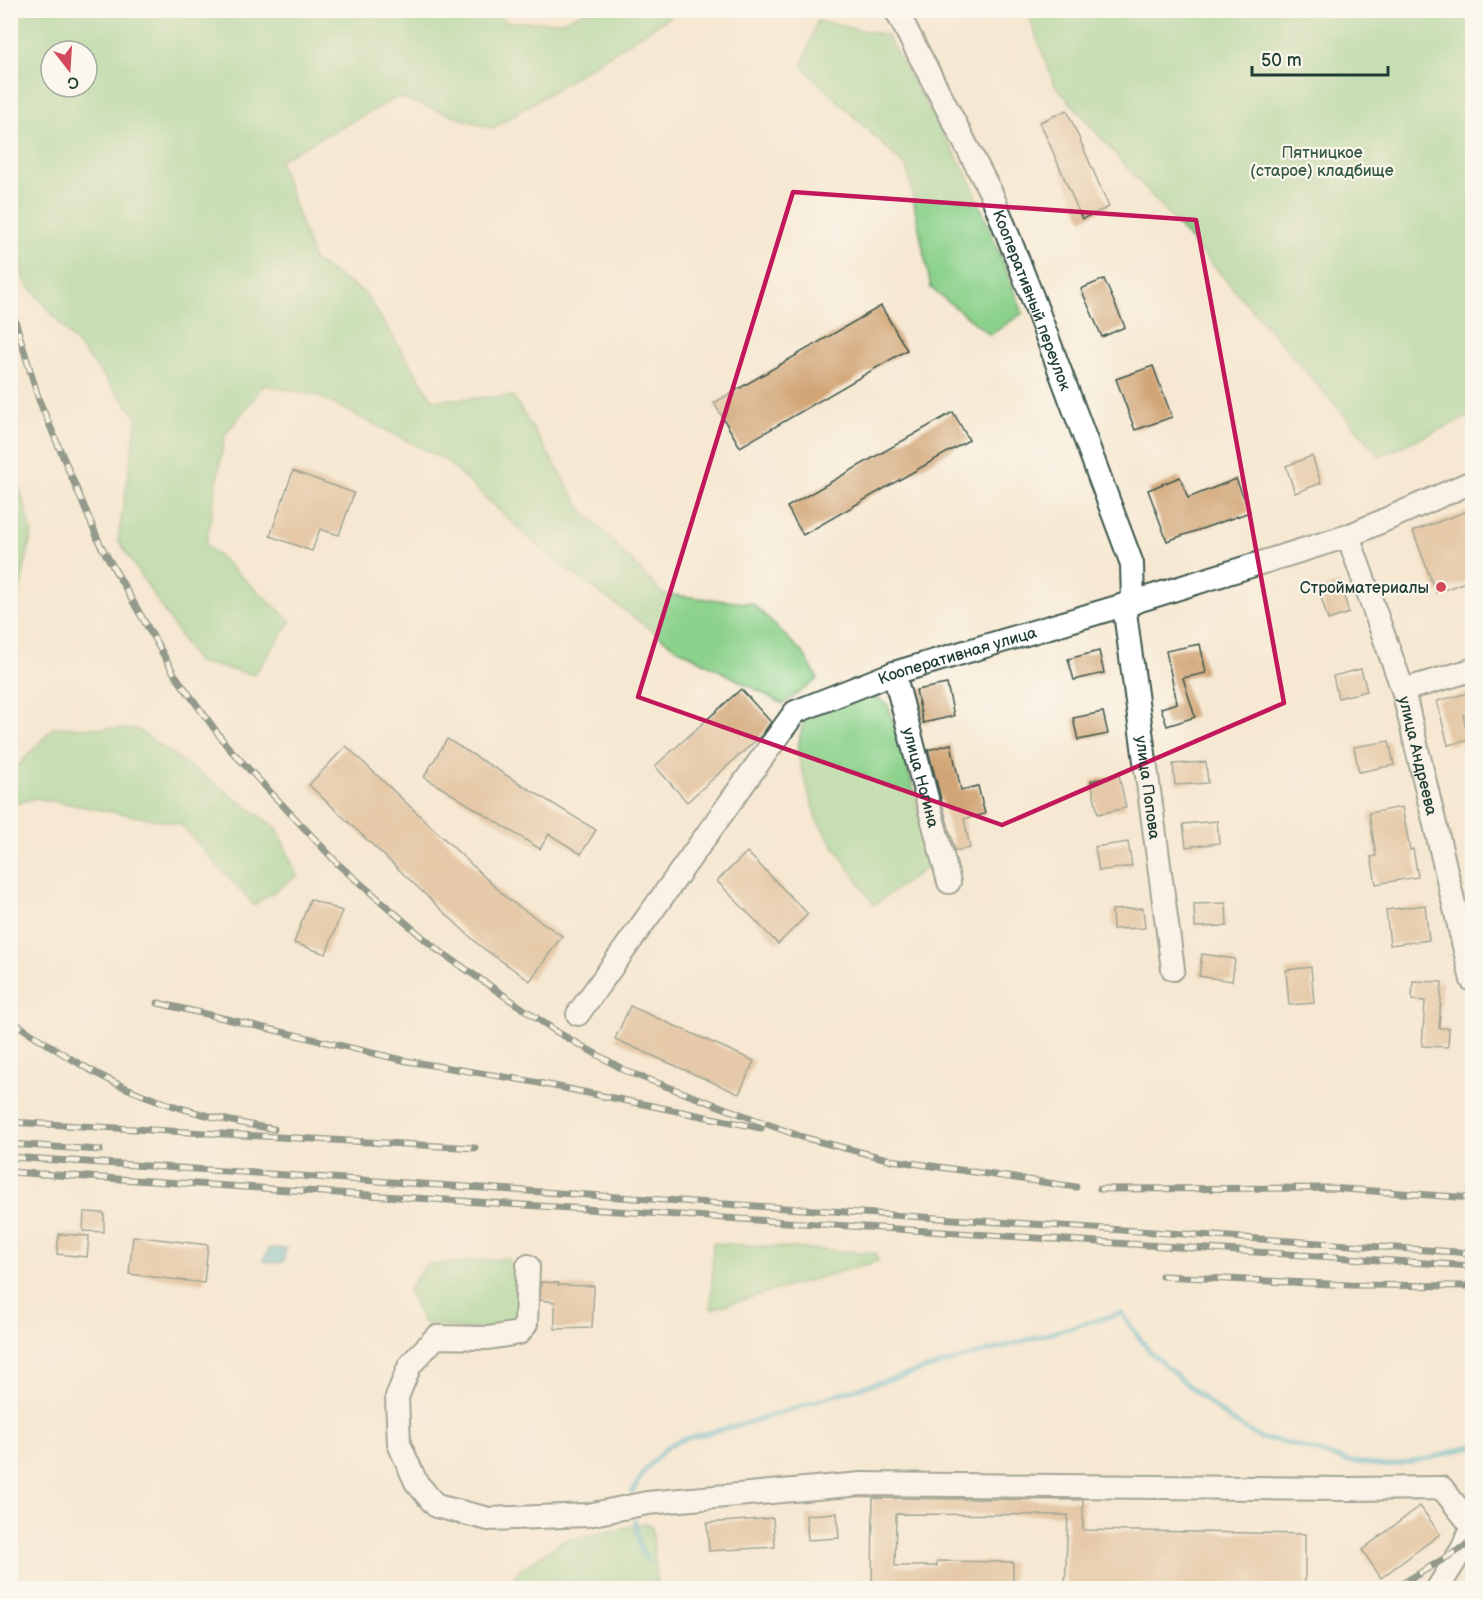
<svg xmlns="http://www.w3.org/2000/svg" width="1483" height="1599" font-family="'Balsamiq Sans',sans-serif">
	<style>
		.green { fill: #8cd28c; stroke: #568860; stroke-width: 1.5; fill-rule: evenodd }
		.water { fill: #49b0c8; stroke: #34767e; stroke-width: 1.5 }
		.lines { fill: none; stroke-linecap: round; stroke-linejoin: round }
		.stream { stroke: #49b0c8; stroke-width: 5 }
		.building { fill: #d1a576 }
		.minor-casing { stroke: #3f574c; stroke-width: 26 }
		.minor { stroke: #fff; stroke-width: 22 }
		.rail-casing { stroke: #1f3d34; stroke-width: 7 }
		.rail { stroke: #fbf7ec; stroke-width: 4.5; stroke-dasharray: 14; stroke-linecap: butt }
		.marked { fill: none; stroke: #c2185b; stroke-width: 4.5; stroke-linejoin: round }
		.poi-dot { fill: #d1495b; stroke: #fbf7ec; stroke-width: 2 }
		.labels { text-anchor: middle; stroke-width: 4.5; stroke-linejoin: round; paint-order: stroke }
		.park-label { font-size: 16px; fill: #355b46; stroke: #fbf7ec }
		.street-label { font-size: 16px; fill: #1f3d34; stroke: #fbf7ec }
		.poi-label { font-size: 16px; fill: #1f3d34; stroke: #fbf7ec; text-anchor: end }
	</style>
	<rect width="100%" height="100%" fill="#fbf7ec"/>
	<filter id="ink" filterUnits="userSpaceOnUse"><feTurbulence type="fractalNoise" baseFrequency=".0167" numOctaves="2"/><feDisplacementMap in="SourceGraphic" scale="12" xChannelSelector="R" yChannelSelector="G"/><feConvolveMatrix kernelMatrix="1 2 1 2 8 2 1 2 1" color-interpolation-filters="sRGB"/></filter>
	<filter id="wash" filterUnits="userSpaceOnUse"><feTurbulence type="fractalNoise" baseFrequency=".008" numOctaves="4" result="noise"/><feDisplacementMap in="SourceGraphic" scale="24" xChannelSelector="R" yChannelSelector="G"/><feGaussianBlur stdDeviation="1.35" result="paint"/><feColorMatrix in="noise" values="0 0 0 0 0 0 0 0 0 0 0 0 0 0 0 0 0 1.4 0 .05"/><feComposite in="paint" operator="in"/></filter>
	<g filter="url(#wash)">
		<rect width="100%" height="100%" fill="#f6e8d2"/>
		<!-- green -->
		<g class="green">
			<path d="M500 10 505 22H559L588 11H679L492 129 398 97 279 160 314 261 365 293 433 400 513 396 581 508 663 594 753 604 804 654 818 679 783 704 675 647 546 554 445 460 318 396 264 385 225 435 206 545 291 621 254 675 197 662 118 540 137 417 23 279 10 185 11 11ZM51 51H87V87H51Z"/>
			<path d="M1027 11H1472V415L1380 456 1054 84Z"/>
			<path d="M817 21 886 35 969 178 1023 313 990 335 931 288 907 168 802 66Z"/>
			<path d="M11 457 32 532 11 632Z"/>
			<path d="M871 694 888 705 915 794 929 866 874 905 817 821 797 753 804 717Z"/>
			<path d="M54 727 137 729 277 828 297 876 254 905 180 824 35 798 11 805V764L19 765Z"/>
			<path d="M713 1243 876 1253 878 1261 711 1309Z"/>
			<path d="M508 1258 520 1301 516 1326 469 1330 423 1323 408 1290 426 1265Z"/>
			<path d="M647 1523 652 1526 657 1588H502L519 1571 562 1541Z"/>
		</g>
		<!-- water -->
		<path class="water" d="M269 1248H286L283 1262 276 1263 263 1261Z"/>
		<g class="lines">
			<!-- stream -->
			<g class="stream">
				<path d="M632 1492 646 1469 667 1447 681 1440 762 1419 831 1396 1121 1313 1150 1352 1186 1384 1229 1419 1260 1438 1285 1442 1347 1461 1387 1466 1431 1458 1472 1446"/>
				<path d="M635 1521 640 1547 647 1561"/>
				<path d="M547 1588 555 1581"/>
			</g>
		</g>
		<g id="blocks">
			<!-- building -->
			<g class="building">
				<path d="M1067 110 1109 207 1082 219 1040 122Z"/>
				<path d="M1104 279 1125 327 1102 337 1081 289Z"/>
				<path d="M881 306 907 350 740 447 714 403Z"/>
				<path d="M1153 366 1172 417 1135 430 1116 379Z"/>
				<path d="M953 412 969 440 803 535 787 507Z"/>
				<path d="M1312 456 1321 483 1295 493 1286 466Z"/>
				<path d="M293 471 354 493 339 535 320 529 312 551 270 536Z"/>
				<path d="M1180 477 1188 498 1236 479 1250 512 1167 541 1148 490Z"/>
				<path d="M1473 509V579L1436 593 1413 531Z"/>
				<path d="M1340 583 1349 613 1328 620 1319 590Z"/>
				<path d="M1200 644 1206 673 1183 678 1195 717 1167 726 1161 708 1177 703 1166 651Z"/>
				<path d="M1099 651 1104 673 1074 680 1068 659Z"/>
				<path d="M1361 669 1367 691 1338 698 1333 676Z"/>
				<path d="M947 684 954 716 923 723 916 690Z"/>
				<path d="M741 689 771 722 762 735 687 802 655 766Z"/>
				<path d="M1473 692V713L1463 715 1469 740 1448 745 1437 701Z"/>
				<path d="M1103 712 1108 734 1078 740 1073 718Z"/>
				<path d="M447 739 596 830 581 854 549 834 540 849 424 777Z"/>
				<path d="M1389 741 1394 765 1359 772 1354 747Z"/>
				<path d="M951 744 961 790 978 786 985 814 964 819 970 848 955 851 928 750Z"/>
				<path d="M346 746 508 899 562 936 530 981 480 946 309 785Z"/>
				<path d="M1206 762 1208 783 1175 785 1173 764Z"/>
				<path d="M1119 775 1126 808 1098 814 1091 781Z"/>
				<path d="M1402 807 1410 850 1413 849 1418 877 1376 884 1371 857 1376 856 1369 813Z"/>
				<path d="M1217 821 1219 843 1186 847 1183 824Z"/>
				<path d="M1128 842 1132 866 1099 871 1095 847Z"/>
				<path d="M747 852 808 914 778 944 717 881Z"/>
				<path d="M310 899 342 911 326 954 294 943Z"/>
				<path d="M1226 903 1227 926 1195 927 1194 904Z"/>
				<path d="M1425 905 1429 940 1390 945 1386 910Z"/>
				<path d="M1143 908 1145 928 1113 929 1112 910Z"/>
				<path d="M1202 954 1235 959 1232 981 1199 976Z"/>
				<path d="M1311 967 1314 1003 1289 1005 1286 970Z"/>
				<path d="M1413 981 1442 982 1439 1028H1449L1448 1047 1422 1046 1425 1001 1412 1000Z"/>
				<path d="M630 1006 754 1061 739 1094 615 1039Z"/>
				<path d="M84 1212 104 1213V1232L83 1231Z"/>
				<path d="M59 1234 89 1236 87 1257 57 1254Z"/>
				<path d="M133 1236 208 1245 204 1283 129 1274Z"/>
				<path d="M541 1282 559 1283 558 1285 594 1286 592 1328 555 1329V1302L540 1300Z"/>
				<path d="M873 1498 1083 1500V1530L1305 1534V1588H1065L1068 1515 896 1514 895 1566H937V1561L1013 1562V1588H872Z"/>
				<path d="M1420 1506 1440 1534 1381 1578 1362 1550Z"/>
				<path d="M837 1513 839 1538 808 1540 806 1515Z"/>
				<path d="M773 1518 775 1547 709 1551 707 1523Z"/>
			</g>
		</g>
	</g>
	<g filter="url(#ink)">
		<use href="#blocks" fill-opacity="0" stroke="#3f574c" stroke-width="1.5"/>
		<g class="lines">
			<!-- minor casing -->
			<g class="minor-casing">
				<g id="minor">
					<path id="s1" d="M896 10 992 195 1033 299 1132 564 1133 603"/>
					<path id="s2" d="M1348 536 1403 690 1472 980"/>
					<path id="s3" d="M1124 605 1173 969"/>
					<path id="s4" d="M894 673 949 882"/>
					<path d="M1403 690 1472 670"/>
					<path id="s5" d="M578 1014 795 712 894 673 1124 605 1348 536 1472 482"/>
					<path d="M528 1266 526 1324 519 1333 488 1338 436 1337 410 1365 397 1397 399 1444 416 1482 436 1506 489 1519 588 1515 647 1503 861 1484 1347 1489 1442 1488 1472 1526"/>
					<path d="M1438 1588 1463 1548 1472 1526"/>
				</g>
			</g>
			<!-- minor -->
			<use href="#minor" class="minor"/>
			<!-- rail casing -->
			<g class="rail-casing">
				<g id="rail">
					<path d="M10 304 39 400 100 544 175 675 227 746 339 865 435 948 557 1032 628 1072 802 1137 891 1160 1076 1187"/>
					<path d="M158 1003 407 1061 529 1081 761 1128"/>
					<path d="M10 1020C54 1048 97 1078 146 1096 187 1112 230 1122 274 1129"/>
					<path d="M10 1122 475 1148"/>
					<path d="M10 1144 100 1150"/>
					<path d="M10 1157 1472 1253"/>
					<path d="M10 1172 1472 1266"/>
					<path d="M1100 1189 1330 1188 1472 1198"/>
					<path d="M1162 1276 1350 1285 1472 1286"/>
					<path d="M1395 1588 1472 1542"/>
				</g>
			</g>
			<!-- rail -->
			<use href="#rail" class="rail"/>
		</g>
	</g>
	<!-- marked area -->
	<path d="M0 0H1483V1599H0ZM793 192 1196 220 1284 703 1002 825 638 697Z" fill="#f6e8d2" fill-opacity=".55" fill-rule="evenodd"/>
	<path class="marked" d="M793 192 1196 220 1284 703 1002 825 638 697Z"/>
	<!-- markers -->
	<circle class="poi-dot" cx="1441" cy="587" r="6"/>
	<g class="labels">
		<!-- park labels -->
		<g class="park-label">
			<text x="1322" y="158">Пятницкое<tspan x="1322" dy="18">(старое) кладбище</tspan></text>
		</g>
		<!-- street labels -->
		<g class="street-label">
			<text dy="6" stroke="none"><textPath href="#s1" startOffset="321">Кооперативный переулок</textPath></text>
			<text dy="6" stroke="none"><textPath href="#s5" startOffset="544">Кооперативная улица</textPath></text>
			<text dy="6" stroke="none"><textPath href="#s2" startOffset="231">улица Андреева</textPath></text>
			<text dy="6" stroke="none"><textPath href="#s4" startOffset="108">улица Ногина</textPath></text>
			<text dy="6" stroke="none"><textPath href="#s3" startOffset="184">улица Попова</textPath></text>
		</g>
		<!-- poi labels -->
		<g class="poi-label">
			<text x="1429" y="593">Стройматериалы</text>
		</g>
	</g>
	<!-- margin -->
	<rect width="1483" height="1599" fill="none" stroke="#fbf7ec" stroke-width="36"/>
	<!-- north arrow -->
	<g transform="translate(69 69) rotate(163)"><circle r="28" fill="#fbf7ec" stroke="#a3ada2" stroke-width="1.5"/>
	<path d="M0-4.5L10 22L0 15L-10 22Z" fill="#d1495b"/>
	<text y="-9" font-size="16" font-weight="bold" text-anchor="middle" fill="#1f3d34">С</text>
	</g>
	<!-- scale -->
	<path d="M1252 66v9h136v-9" fill="none" stroke="#1f3d34" stroke-width="3"/>
	<text x="1261" y="66" font-size="18" fill="#1f3d34" stroke="#fbf7ec" stroke-width="4.5" paint-order="stroke">50 m</text>
</svg>
